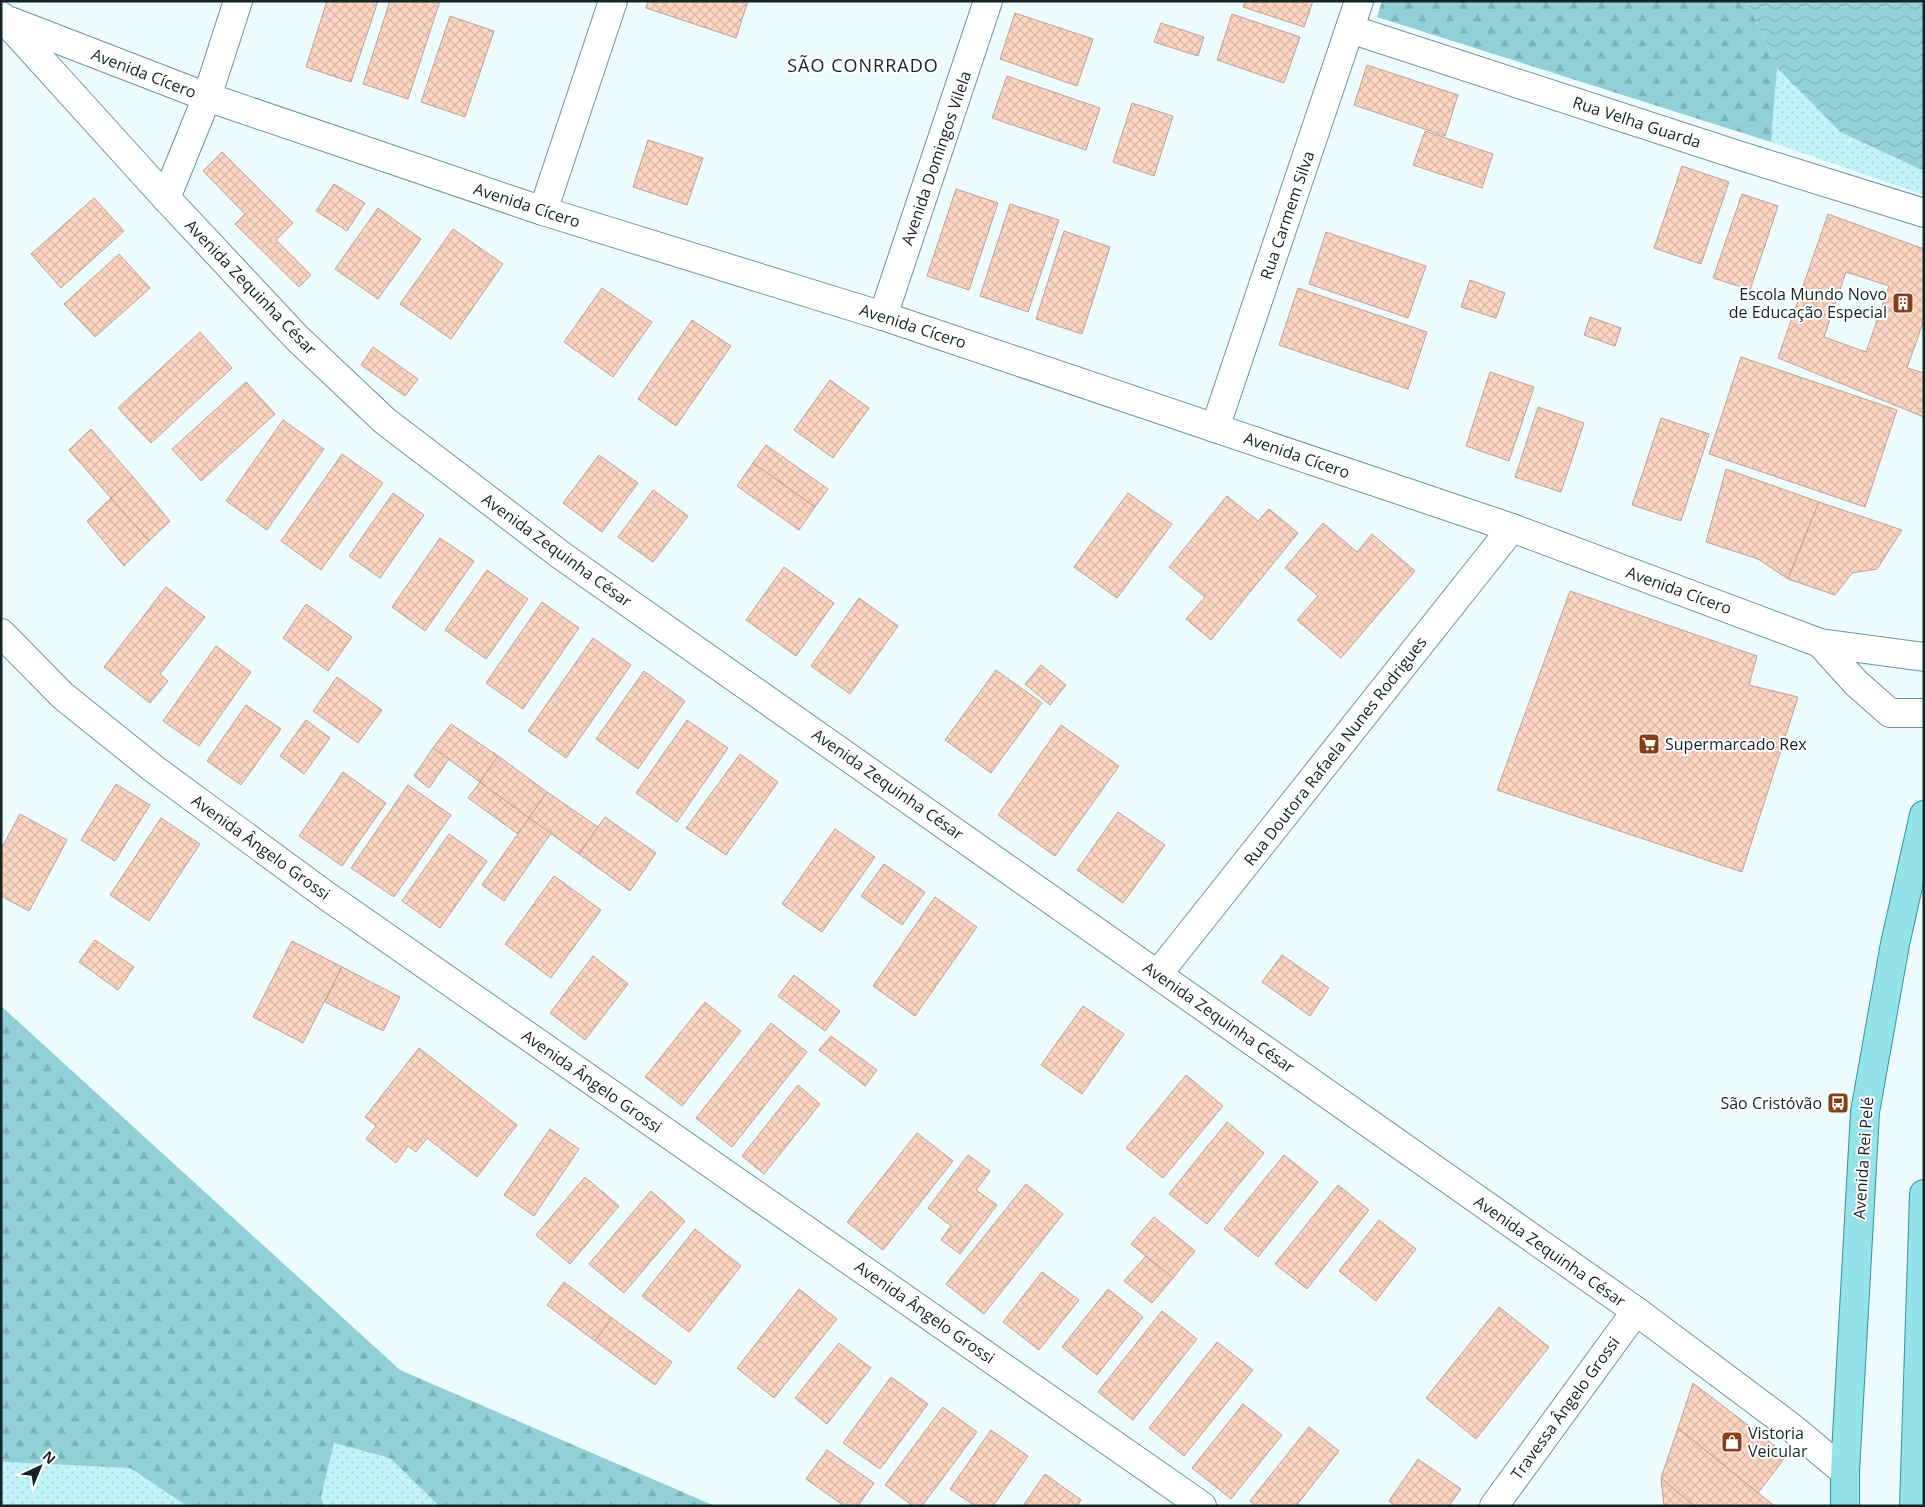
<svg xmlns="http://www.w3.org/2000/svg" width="1925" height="1507" font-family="'Open Sans',sans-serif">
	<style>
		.grass { fill: url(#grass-dots) }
		.forest { fill: url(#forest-firs) }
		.water { fill: url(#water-waves) }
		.building { fill: url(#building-cross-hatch); stroke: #c0a193; fill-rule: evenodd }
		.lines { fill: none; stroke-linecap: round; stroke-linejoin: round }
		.street-casing { stroke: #6e9498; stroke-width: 30 }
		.primary-casing { stroke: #38929c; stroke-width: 30 }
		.street { stroke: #fff; stroke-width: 28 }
		.primary { stroke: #94e2ea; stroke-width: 28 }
		.labels { text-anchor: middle; stroke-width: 4; stroke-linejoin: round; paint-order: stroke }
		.street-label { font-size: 16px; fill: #142324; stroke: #fff }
		.poi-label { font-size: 16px; fill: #142324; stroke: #fff; text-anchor: end }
		.neighbourhood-label { font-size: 18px; letter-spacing: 1px; fill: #142324; stroke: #fff }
	</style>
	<defs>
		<pattern id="grass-dots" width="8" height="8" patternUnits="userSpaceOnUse" patternTransform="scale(1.25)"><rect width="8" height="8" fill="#c2f3f9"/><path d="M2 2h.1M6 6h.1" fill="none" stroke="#a6d0d5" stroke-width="1.8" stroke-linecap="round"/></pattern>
		<pattern id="forest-firs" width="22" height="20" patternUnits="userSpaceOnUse" patternTransform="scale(1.25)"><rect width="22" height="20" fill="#91d0d7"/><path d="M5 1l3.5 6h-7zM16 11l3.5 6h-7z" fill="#7cb2b8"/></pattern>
		<pattern id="water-waves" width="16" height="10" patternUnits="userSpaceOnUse" patternTransform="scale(1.25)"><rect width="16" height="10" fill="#94d2da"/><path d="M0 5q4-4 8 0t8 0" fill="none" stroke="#7fb4bb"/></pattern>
		<pattern id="building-cross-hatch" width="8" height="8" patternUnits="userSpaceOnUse" patternTransform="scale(1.25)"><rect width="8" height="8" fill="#fdd5c3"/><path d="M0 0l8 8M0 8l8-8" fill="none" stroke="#d8b7a7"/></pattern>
	</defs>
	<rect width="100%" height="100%" fill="#edfdff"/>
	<!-- grass -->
	<g class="grass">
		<path d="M1777 68 1840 132 1924 171V195L1771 142Z"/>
		<path d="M334 1443 390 1458 439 1506H324L321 1497Z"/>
		<path d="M1 1460 5 1462 130 1468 187 1506H1Z"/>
	</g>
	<!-- forest -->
	<g class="forest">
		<path d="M1382 1H1747L1777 68 1771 142 1377 17Z"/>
		<path d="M1 1006 400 1370 715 1506H439L390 1458 334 1443 321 1497 324 1506H187L130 1468 5 1462 1 1460Z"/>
	</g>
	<!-- water -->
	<path class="water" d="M1747 1H1924V171L1840 132 1777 68Z"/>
	<!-- building -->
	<g class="building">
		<path d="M327 1H378L351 82 306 67Z"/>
		<path d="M390 1H440L408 99 363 84Z"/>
		<path d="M648 1H748L736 38 646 8Z"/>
		<path d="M1245 1H1313L1304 27 1243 7Z"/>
		<path d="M1015 13 1093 39 1077 86 1000 59Z"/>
		<path d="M1232 14 1300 37 1284 83 1217 60Z"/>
		<path d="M450 16 494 31 465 117 421 102Z"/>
		<path d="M1161 23 1204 37 1198 56 1154 42Z"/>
		<path d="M1367 65 1458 95 1445 136 1354 105Z"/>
		<path d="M1007 76 1100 108 1086 150 992 118Z"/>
		<path d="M1132 103 1173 116 1154 176 1113 162Z"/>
		<path d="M1425 131 1493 154 1482 188 1413 165Z"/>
		<path d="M648 140 703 158 687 205 633 187Z"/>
		<path d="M222 152 293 223 276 240 311 275 299 287 235 224 245 214 203 171Z"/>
		<path d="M1682 166 1729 182 1701 264 1654 248Z"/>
		<path d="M334 184 365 203 347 231 316 211Z"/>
		<path d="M956 189 998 203 969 290 927 276Z"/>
		<path d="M1742 194 1778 206 1750 290 1713 278Z"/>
		<path d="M94 198 124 231 61 288 31 254Z"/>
		<path d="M1010 204 1059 220 1028 312 980 296Z"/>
		<path d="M378 208 421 239 378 299 335 269Z"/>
		<path d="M1828 214 1924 249V320L1907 368 1924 373V417L1778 358ZM1846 272 1889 286 1866 352 1824 337Z"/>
		<path d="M453 229 503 264 451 339 400 304Z"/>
		<path d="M1064 231 1110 247 1082 334 1036 319Z"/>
		<path d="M1326 232 1426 266 1408 318 1309 284Z"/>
		<path d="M119 254 150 288 95 337 64 304Z"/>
		<path d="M1470 280 1505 293 1496 318 1461 307Z"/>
		<path d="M602 288 652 322 613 377 564 342Z"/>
		<path d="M1298 288 1427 332 1408 389 1279 345Z"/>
		<path d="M1590 317 1621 328 1615 346 1584 335Z"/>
		<path d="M692 320 731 346 676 426 638 399Z"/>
		<path d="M200 332 232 368 151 443 118 408Z"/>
		<path d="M373 347 418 379 405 396 361 365Z"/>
		<path d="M1741 357 1897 410 1865 507 1709 454Z"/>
		<path d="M1490 372 1534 387 1509 461 1466 446Z"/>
		<path d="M830 380 869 408 833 458 794 430Z"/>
		<path d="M246 382 275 414 201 481 172 449Z"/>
		<path d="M1538 407 1584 423 1561 492 1515 477Z"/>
		<path d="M1661 418 1709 434 1681 521 1632 505Z"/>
		<path d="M283 420 324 449 267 530 226 501Z"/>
		<path d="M91 429 133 477 111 498 69 450Z"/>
		<path d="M766 445 828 489 815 507 753 463Z"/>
		<path d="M342 454 383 483 321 570 281 541Z"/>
		<path d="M599 455 638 483 602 532 563 503Z"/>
		<path d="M753 463 815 507 799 530 737 486Z"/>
		<path d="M1726 469 1819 502 1788 579 1758 559 1706 542Z"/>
		<path d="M133 477 170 521 149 541 111 498Z"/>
		<path d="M653 490 688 516 653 562 618 537Z"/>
		<path d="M393 493 424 515 380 578 349 556Z"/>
		<path d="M1128 493 1172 524 1117 598 1074 567Z"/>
		<path d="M1227 496 1258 521 1269 509 1298 533 1211 640 1186 619 1205 597 1169 567Z"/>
		<path d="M111 498 149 541 124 566 87 521Z"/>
		<path d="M1819 502 1902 530 1877 569 1852 573 1835 595 1788 579Z"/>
		<path d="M1323 523 1357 552 1372 534 1415 571 1341 658 1297 620 1318 596 1285 568Z"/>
		<path d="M440 538 474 561 425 631 392 607Z"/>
		<path d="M784 567 834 603 796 656 746 620Z"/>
		<path d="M487 570 528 599 486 659 445 630Z"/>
		<path d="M166 587 205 617 160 674 168 681 150 703 104 667Z"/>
		<path d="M1570 591 1757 656 1749 685 1798 697 1742 872 1497 790Z"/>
		<path d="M859 598 898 626 850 694 811 666Z"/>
		<path d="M542 602 579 628 523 709 486 683Z"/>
		<path d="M306 604 352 637 328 671 283 638Z"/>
		<path d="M593 638 631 665 566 758 528 731Z"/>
		<path d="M216 646 251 672 199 746 163 721Z"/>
		<path d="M1041 665 1066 685 1050 705 1025 684Z"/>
		<path d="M996 670 1042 703 991 773 945 740Z"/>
		<path d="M644 671 685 701 638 769 596 739Z"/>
		<path d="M337 677 382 710 358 743 313 711Z"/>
		<path d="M246 705 281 729 241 785 207 761Z"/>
		<path d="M306 720 330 738 304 774 280 756Z"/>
		<path d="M687 720 728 748 677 822 636 793Z"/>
		<path d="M451 724 498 756 480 782 433 748Z"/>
		<path d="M1061 725 1119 766 1055 856 998 815Z"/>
		<path d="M433 748 449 759 429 788 414 776Z"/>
		<path d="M740 754 778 782 726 855 686 828Z"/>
		<path d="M498 756 547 792 529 818 480 782Z"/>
		<path d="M343 772 386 803 342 866 299 836Z"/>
		<path d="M480 782 529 818 518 834 468 798Z"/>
		<path d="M116 784 150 805 115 861 81 840Z"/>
		<path d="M408 785 451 815 394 897 351 868Z"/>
		<path d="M547 792 598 827 579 854 529 818Z"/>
		<path d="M1118 812 1165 845 1123 903 1077 870Z"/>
		<path d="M20 814 67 840 29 911 1 896V849Z"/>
		<path d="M605 817 656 853 630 891 579 854Z"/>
		<path d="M161 818 200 844 149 921 110 895Z"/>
		<path d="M529 818 551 833 504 901 482 885Z"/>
		<path d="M835 829 875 857 822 932 782 904Z"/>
		<path d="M449 834 487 861 440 928 402 901Z"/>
		<path d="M884 864 925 892 902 925 861 896Z"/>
		<path d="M554 876 601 910 551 978 505 944Z"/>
		<path d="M935 897 977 927 915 1016 873 986Z"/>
		<path d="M95 940 134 967 118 990 79 962Z"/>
		<path d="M292 941 342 967 303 1043 253 1017Z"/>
		<path d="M1282 955 1329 988 1310 1016 1262 982Z"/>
		<path d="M593 956 628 984 585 1040 550 1013Z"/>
		<path d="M342 967 400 997 383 1031 325 1002Z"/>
		<path d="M794 975 840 1011 825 1031 778 996Z"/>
		<path d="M705 1002 741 1031 682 1106 645 1077Z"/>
		<path d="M1083 1006 1124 1034 1082 1094 1041 1065Z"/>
		<path d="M771 1023 807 1052 732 1147 696 1118Z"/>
		<path d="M831 1036 877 1070 865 1086 819 1050Z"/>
		<path d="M419 1048 517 1125 477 1177 427 1138 416 1152 408 1146 396 1163 366 1139 376 1126 365 1117Z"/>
		<path d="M1186 1075 1223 1106 1163 1178 1126 1148Z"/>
		<path d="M798 1085 820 1104 764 1174 742 1156Z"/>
		<path d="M1227 1122 1264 1153 1207 1224 1169 1194Z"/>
		<path d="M550 1129 579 1149 534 1216 504 1195Z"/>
		<path d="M917 1133 953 1161 883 1250 847 1222Z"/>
		<path d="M968 1155 990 1171 976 1190 997 1205 960 1254 941 1240 951 1226 928 1208Z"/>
		<path d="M1284 1155 1318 1182 1258 1257 1224 1229Z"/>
		<path d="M585 1177 619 1206 570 1264 536 1235Z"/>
		<path d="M1026 1184 1063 1214 984 1314 946 1284Z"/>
		<path d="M1338 1185 1369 1210 1307 1289 1275 1264Z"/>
		<path d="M651 1191 685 1221 624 1293 589 1264Z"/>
		<path d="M1154 1217 1195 1251 1173 1278 1131 1244Z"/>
		<path d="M1379 1220 1416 1249 1376 1301 1339 1271Z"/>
		<path d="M695 1229 741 1266 689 1332 642 1296Z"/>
		<path d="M1146 1256 1173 1278 1152 1303 1124 1281Z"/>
		<path d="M1042 1272 1079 1300 1039 1350 1003 1322Z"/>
		<path d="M564 1282 612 1318 595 1341 547 1305Z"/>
		<path d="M799 1289 837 1319 774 1398 737 1368Z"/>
		<path d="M1108 1289 1143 1317 1097 1375 1062 1347Z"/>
		<path d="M1499 1307 1549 1347 1476 1439 1426 1398Z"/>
		<path d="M1162 1311 1197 1339 1133 1420 1098 1392Z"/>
		<path d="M612 1318 672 1362 655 1385 595 1341Z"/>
		<path d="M1217 1342 1253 1370 1184 1456 1149 1428Z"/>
		<path d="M839 1343 871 1368 827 1424 795 1398Z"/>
		<path d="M891 1377 928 1404 880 1469 843 1443Z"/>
		<path d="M1693 1383 1787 1455 1758 1493 1678 1428Z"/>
		<path d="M1243 1404 1282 1435 1231 1499 1192 1468Z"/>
		<path d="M943 1407 977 1432 922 1506H913L885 1485Z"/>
		<path d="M1309 1427 1339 1451 1296 1506H1256L1250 1501Z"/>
		<path d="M1678 1428 1758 1493 1775 1506H1694L1661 1478Z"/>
		<path d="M991 1430 1028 1456 993 1506H975L950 1489Z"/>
		<path d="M827 1450 874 1483 858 1506H844L806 1479Z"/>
		<path d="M1418 1459 1461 1489 1449 1506H1395L1389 1501Z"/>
		<path d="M1045 1474 1081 1500 1077 1506H1023Z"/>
		<path d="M1661 1478 1694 1506H1664Z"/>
	</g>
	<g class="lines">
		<!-- street casing -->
		<g class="street-casing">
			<g id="street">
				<path d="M1 16 166 198 297 338 385 421 562 556 1636 1311 1791 1427 1845 1472"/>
				<path d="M10 21 207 97 543 211 883 316 1512 528 1820 643 1924 657"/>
				<path d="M1350 29 1741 156 1924 213"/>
				<path d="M166 198 207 97 238 1"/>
				<path d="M543 211 613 1"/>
				<path d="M883 316 988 1"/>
				<path d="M1215 428 1359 1"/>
				<path d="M1 633 63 696 154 769 324 894 1202 1506"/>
				<path d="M1820 643 1856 683 1890 713H1924"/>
				<path d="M1158 974 1512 528"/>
				<path d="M1494 1506 1636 1311"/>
			</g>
		</g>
		<!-- primary casing -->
		<g class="primary-casing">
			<g id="primary">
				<path d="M1845 1506V1472L1865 1112 1895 944 1924 815"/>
				<path d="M1914 1506 1924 1194"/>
			</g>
		</g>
		<!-- street -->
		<use href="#street" class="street"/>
		<!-- primary -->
		<use href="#primary" class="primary"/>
	</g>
	<!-- icons -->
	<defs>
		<g id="building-square" transform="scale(1.125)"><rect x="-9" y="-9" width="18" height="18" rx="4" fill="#853f19" stroke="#fff"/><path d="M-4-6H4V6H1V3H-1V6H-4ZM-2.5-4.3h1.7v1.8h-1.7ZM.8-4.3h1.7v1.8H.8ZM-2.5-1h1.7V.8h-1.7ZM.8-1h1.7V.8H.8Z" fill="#fff"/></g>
		<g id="supermarket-square" transform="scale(1.125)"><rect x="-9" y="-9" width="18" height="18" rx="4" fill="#853f19" stroke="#fff"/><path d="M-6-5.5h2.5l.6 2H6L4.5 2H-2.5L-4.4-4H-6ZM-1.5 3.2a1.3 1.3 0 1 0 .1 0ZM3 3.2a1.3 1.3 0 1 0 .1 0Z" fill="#fff"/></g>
		<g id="bus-square" transform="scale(1.125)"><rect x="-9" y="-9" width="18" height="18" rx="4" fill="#853f19" stroke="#fff"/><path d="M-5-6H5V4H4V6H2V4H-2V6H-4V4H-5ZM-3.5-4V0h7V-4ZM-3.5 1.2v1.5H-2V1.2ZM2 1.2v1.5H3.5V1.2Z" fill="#fff"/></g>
		<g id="shop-square" transform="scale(1.125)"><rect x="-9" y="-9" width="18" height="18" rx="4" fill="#853f19" stroke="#fff"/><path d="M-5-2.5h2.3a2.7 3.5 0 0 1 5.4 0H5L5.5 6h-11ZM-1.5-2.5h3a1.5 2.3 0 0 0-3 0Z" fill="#fff"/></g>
	</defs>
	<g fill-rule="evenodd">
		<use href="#building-square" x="1903" y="303"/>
		<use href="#supermarket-square" x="1649" y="744"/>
		<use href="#bus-square" x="1838" y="1103"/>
		<use href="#shop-square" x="1732" y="1442"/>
	</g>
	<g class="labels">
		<!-- street labels -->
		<g class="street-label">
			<text transform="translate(144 73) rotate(21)" y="6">Avenida Cícero</text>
			<text transform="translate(1637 122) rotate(18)" y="6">Rua Velha Guarda</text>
			<text transform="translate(936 158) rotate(-71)" y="6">Avenida Domingos Vilela</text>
			<text transform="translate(527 205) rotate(18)" y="6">Avenida Cícero</text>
			<text transform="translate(1287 215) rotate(-71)" y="6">Rua Carmem Silva</text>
			<text transform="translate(251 287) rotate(46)" y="6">Avenida Zequinha César</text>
			<text transform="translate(913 326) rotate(18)" y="6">Avenida Cícero</text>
			<text transform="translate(1297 455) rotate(19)" y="6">Avenida Cícero</text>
			<text transform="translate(557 550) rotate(36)" y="6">Avenida Zequinha César</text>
			<text transform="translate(1679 590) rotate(20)" y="6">Avenida Cícero</text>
			<text transform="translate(1335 751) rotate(-52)" y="6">Rua Doutora Rafaela Nunes Rodrigues</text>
			<text transform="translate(888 784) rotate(35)" y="6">Avenida Zequinha César</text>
			<text transform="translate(261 847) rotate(36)" y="6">Avenida Ângelo Grossi</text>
			<text transform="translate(1219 1017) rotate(35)" y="6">Avenida Zequinha César</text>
			<text transform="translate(592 1081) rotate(35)" y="6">Avenida Ângelo Grossi</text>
			<text transform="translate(1863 1158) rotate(-86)" y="6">Avenida Rei Pelé</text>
			<text transform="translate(1550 1251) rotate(35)" y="6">Avenida Zequinha César</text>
			<text transform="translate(925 1312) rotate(35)" y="6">Avenida Ângelo Grossi</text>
			<text transform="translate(1565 1408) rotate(-54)" y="6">Travessa Ângelo Grossi</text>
		</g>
		<!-- poi labels -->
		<g class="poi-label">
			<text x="1887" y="300">Escola Mundo Novo<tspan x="1887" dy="18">de Educação Especial</tspan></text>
			<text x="1665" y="750" text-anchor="start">Supermarcado Rex</text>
			<text x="1822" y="1109">São Cristóvão</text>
			<text x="1748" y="1439" text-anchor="start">Vistoria<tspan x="1748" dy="18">Veicular</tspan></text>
		</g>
		<!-- neighbourhood labels -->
		<g class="neighbourhood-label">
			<text x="863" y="72">SÃO CONRRADO</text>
		</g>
	</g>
	<!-- border -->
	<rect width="1925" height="1507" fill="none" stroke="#142324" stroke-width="5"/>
	<!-- north arrow -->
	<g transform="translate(40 1467) rotate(44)" stroke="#ffffff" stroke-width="4" paint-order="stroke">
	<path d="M0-4L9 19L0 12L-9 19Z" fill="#142324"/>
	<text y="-8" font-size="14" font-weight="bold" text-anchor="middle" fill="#142324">N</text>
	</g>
</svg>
